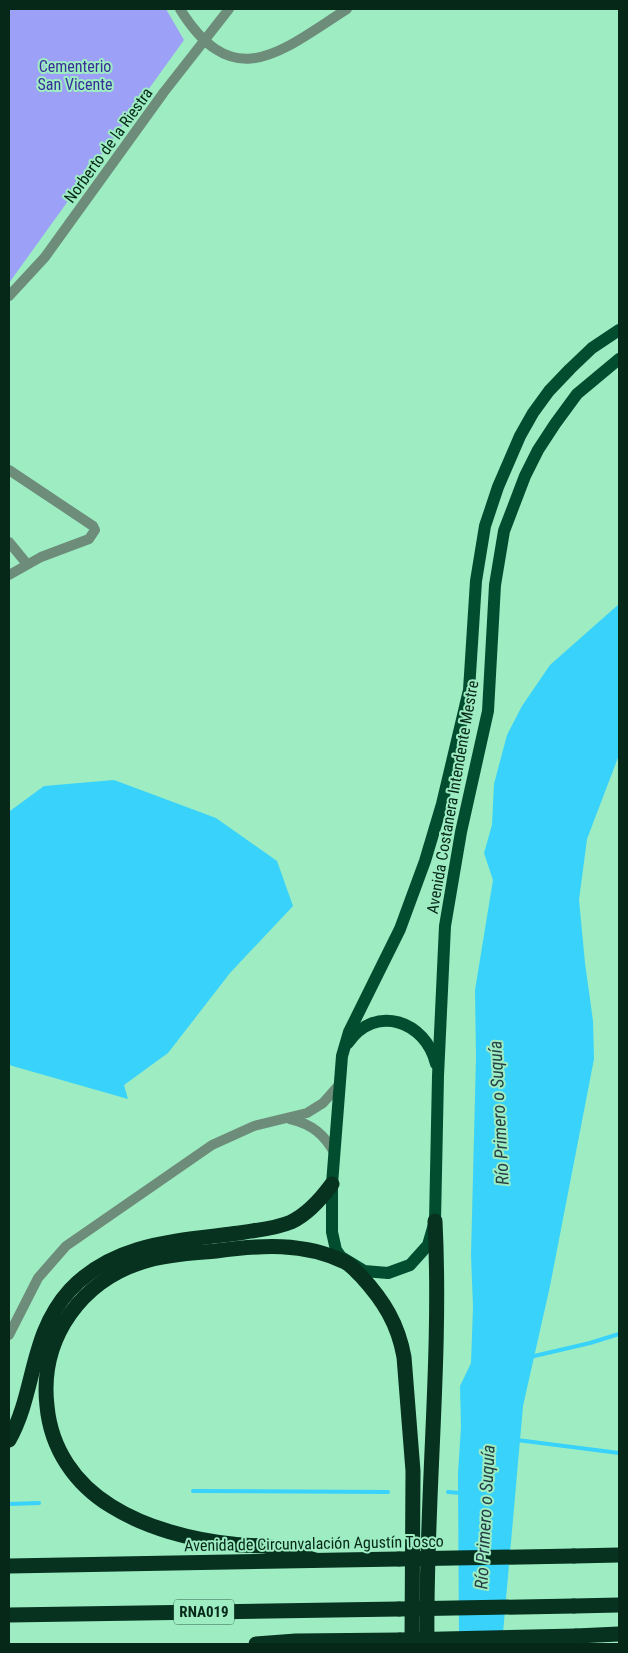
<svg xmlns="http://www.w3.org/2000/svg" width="628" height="1653" font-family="'Roboto Condensed',sans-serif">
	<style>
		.green { fill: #9ca1f7 }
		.water { fill: #39d2fa }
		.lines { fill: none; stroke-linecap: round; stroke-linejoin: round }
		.stream { stroke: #39d2fa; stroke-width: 4 }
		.minor { stroke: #6d8c7a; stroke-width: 10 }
		.primary { stroke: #024d30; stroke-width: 12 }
		.motorway { stroke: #06321f; stroke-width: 15 }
		.motorway-bridge { stroke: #06321f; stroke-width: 15 }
		.labels { text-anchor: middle; stroke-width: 4; stroke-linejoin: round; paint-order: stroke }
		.shield { fill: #9decc2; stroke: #33634c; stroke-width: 1 }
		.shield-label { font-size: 15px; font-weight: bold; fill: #062819 }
		.park-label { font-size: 16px; fill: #392f98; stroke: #9decc2 }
		.street-label { font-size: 16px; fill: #062819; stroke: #9decc2 }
		.water-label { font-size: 18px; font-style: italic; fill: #263e46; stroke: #9decc2 }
	</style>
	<rect width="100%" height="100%" fill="#9decc2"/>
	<!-- green -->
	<path class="green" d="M9 9H166L184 40 9 283Z"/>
	<!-- water -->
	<g class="water">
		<path d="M619 604V755L587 839 579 900 585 963 593 1021 594 1059 550 1286 523 1406 502 1644H459L458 1473 461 1427 460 1386 471 1363 473 1307 471 1255 476 1057 475 990 493 880 484 853 492 825 494 784 507 735 522 706 550 665Z"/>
		<path d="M114 780 216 818 277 861 293 906 230 973 168 1053 124 1085 128 1099 9 1065 10 811 44 786Z"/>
	</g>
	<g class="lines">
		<!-- stream -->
		<g class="stream">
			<path d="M530 1357 590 1343 619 1334"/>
			<path d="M517 1440 619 1453"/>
			<path d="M193 1491 388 1492"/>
			<path d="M448 1492 461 1493"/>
			<path d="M9 1504 39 1503"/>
		</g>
		<!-- minor -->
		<g class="minor">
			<path d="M180 9C234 96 281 51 347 9"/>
			<path d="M9 296 45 257 164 92 229 9"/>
			<path d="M9 470 93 526 95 530 89 539 41 557 9 575"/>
			<path d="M9 542 27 564"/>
			<path d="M290 1119C312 1124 325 1135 335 1154"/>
			<path d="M9 1335 38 1278 66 1246 212 1145 254 1126 307 1113 323 1103 338 1086"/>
		</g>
		<!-- primary -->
		<g class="primary">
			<path d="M619 330 592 348 570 369 549 391 533 413 520 436 498 487 485 526 476 581 469 690 442 804 425 861 400 929 349 1032 342 1056 332 1184V1232L336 1250 341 1257 364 1271 388 1273 410 1265 428 1245 435 1221 438 1076 445 926 461 832 488 711 495 585 504 531 525 476 538 450 555 424 577 394 619 359"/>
			<path d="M348 1043C375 1003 426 1021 436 1064"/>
		</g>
		<!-- motorway -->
		<g class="motorway">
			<path d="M9 1440C36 1392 29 1335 70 1290 115 1242 178 1241 239 1233 256 1230 275 1229 291 1222 308 1214 321 1199 332 1184"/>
			<path d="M574 1556 619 1555"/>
			<path d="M315 1560C301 1556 286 1549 271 1547 258 1545 245 1546 232 1544 192 1540 146 1528 111 1506 75 1484 51 1449 47 1406 39 1338 82 1278 149 1260 170 1254 194 1253 216 1251 260 1245 304 1242 345 1262 351 1265 356 1271 361 1276 384 1301 398 1324 404 1357L413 1471 412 1644"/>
			<path d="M9 1566 399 1559"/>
			<path d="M574 1606 619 1605"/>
			<path d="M9 1615 399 1609"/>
			<path d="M576 1636 619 1634"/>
			<path d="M256 1644 296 1641 400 1640"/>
			<path d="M427 1644C425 1503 442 1362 435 1221"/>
		</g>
		<!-- motorway-bridge -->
		<g class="motorway-bridge">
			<path d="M399 1559 574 1556"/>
			<path d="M399 1609 574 1606"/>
			<path d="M400 1640 576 1636"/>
		</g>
	</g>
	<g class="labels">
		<!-- shield labels -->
		<rect class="shield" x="174" y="1599.5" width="60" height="25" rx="4"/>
		<g class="shield-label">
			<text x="204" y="1617">RNA019</text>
		</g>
		<!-- park labels -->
		<g class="park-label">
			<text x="75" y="72">Cementerio<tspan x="75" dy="18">San Vicente</tspan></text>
		</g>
		<!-- street labels -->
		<g class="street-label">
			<text transform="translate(108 145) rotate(-54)" y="6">Norberto de la Riestra</text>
			<text transform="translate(452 797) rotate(-80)" y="6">Avenida Costanera Intendente Mestre</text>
			<text transform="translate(314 1543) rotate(-1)" y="6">Avenida de Circunvalación Agustín Tosco</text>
		</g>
		<!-- water labels -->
		<g class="water-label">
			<text transform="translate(499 1113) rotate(-93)" y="6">Río Primero o Suquía</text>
			<text transform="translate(485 1517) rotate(-87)" y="6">Río Primero o Suquía</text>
		</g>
	</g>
	<!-- border -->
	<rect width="628" height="1653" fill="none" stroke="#062819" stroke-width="20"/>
</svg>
